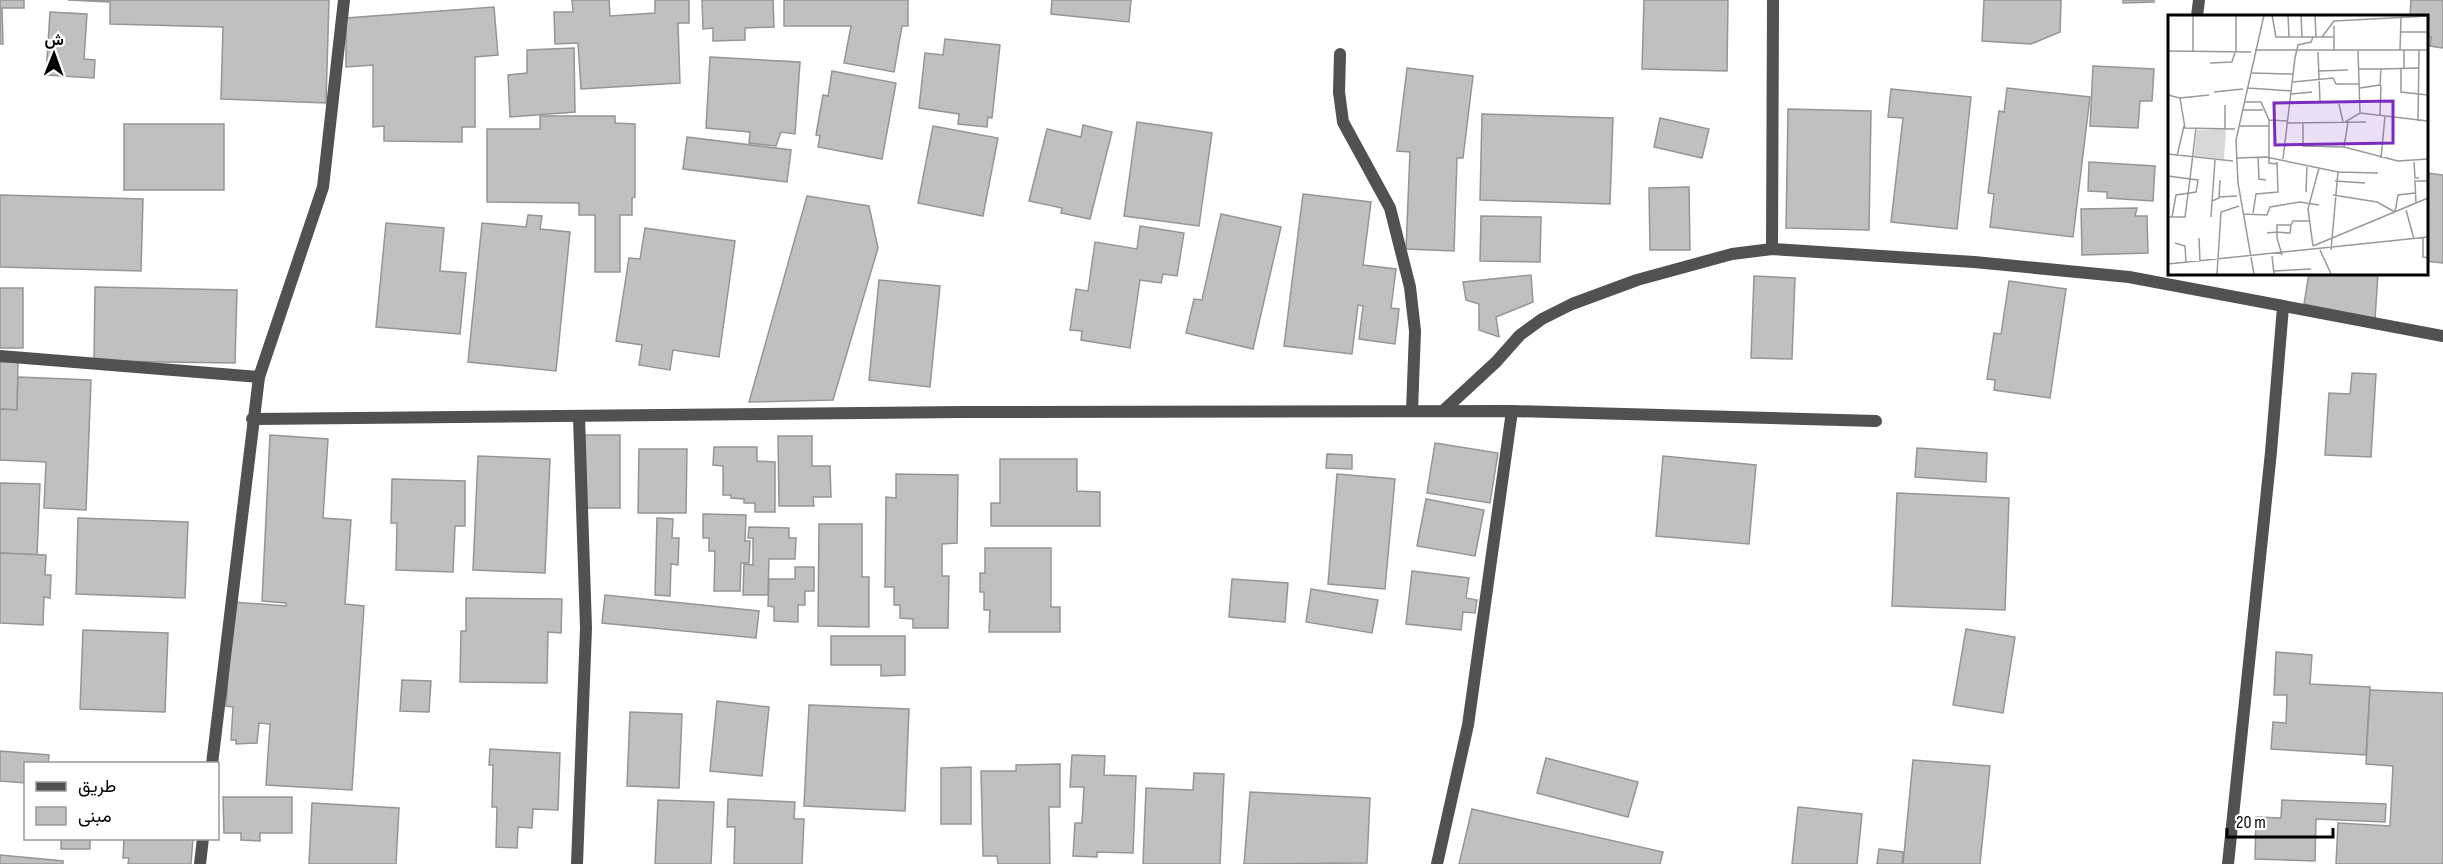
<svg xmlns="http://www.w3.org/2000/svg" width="2443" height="864" font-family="'Sofia Sans Condensed',Vazirmatn,sans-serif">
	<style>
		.building { fill: #c0c0c0; stroke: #959595; stroke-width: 1.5 }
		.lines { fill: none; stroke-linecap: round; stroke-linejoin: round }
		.minor { stroke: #515151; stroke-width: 12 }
		.inset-road { fill: none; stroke: #999; stroke-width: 1.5 }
		.view { fill: #7b2cbf; fill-opacity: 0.15; stroke: #7b2cbf; stroke-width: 3 }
		.inset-edge { fill: none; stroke: #000; stroke-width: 3 }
	</style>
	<rect width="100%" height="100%" fill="#fff"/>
	<!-- building -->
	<g class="building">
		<path d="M0 0H24V8H2L3 44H0Z"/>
		<path d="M68 0H329L326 103 221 99 223 27 110 24V2Z"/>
		<path d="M572 0H609L610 16 655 13V0H689V23H678L680 83 581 89 578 43 555 44 554 12H573Z"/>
		<path d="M702 0H773L774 27 745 28V40L713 41V28L703 29Z"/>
		<path d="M784 0H908V26H902L894 72 844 63 851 26H784Z"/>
		<path d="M1052 0H1131L1129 22 1051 14Z"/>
		<path d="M1644 0H1728L1727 71 1642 69Z"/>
		<path d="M1984 0H2061L2060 32 2031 44 1982 41Z"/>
		<path d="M2123 0H2154V2L2123 3Z"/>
		<path d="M2411 0H2443V48L2430 46 2431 37H2426V16H2410Z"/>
		<path d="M494 7 498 55 475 57V127H462V142L384 141V126L373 127V65L346 67V18Z"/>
		<path d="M50 12 87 14 84 59 95 60 94 78 46 75Z"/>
		<path d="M945 39 1000 45 992 118 988 117 987 127 958 124 959 114 919 108 925 53 943 55Z"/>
		<path d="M574 48 575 112 510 117 508 75 527 73V50Z"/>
		<path d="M710 57 800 62 795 134 781 132 776 146 749 143 750 132 706 128Z"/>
		<path d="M2093 66 2154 69 2152 101H2140L2138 128 2090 126Z"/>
		<path d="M1407 68 1473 76 1463 158H1457L1454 251 1406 249 1410 152 1397 151Z"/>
		<path d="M832 71 896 83 882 159 818 147 820 136 816 135 823 95 828 96Z"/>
		<path d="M2007 88 2090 97 2073 237 1990 227 1994 194 1988 193 1999 111 2004 112Z"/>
		<path d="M1891 89 1971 97 1957 229 1891 222 1903 118 1888 117Z"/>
		<path d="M1788 109 1871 111 1869 230 1786 228Z"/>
		<path d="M1482 114 1613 118 1610 204 1480 200Z"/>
		<path d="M540 116H615V123L635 124V197L632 198V215H620V272H595V215H579V203L487 202V129H540Z"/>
		<path d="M1660 118 1709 129 1702 158 1654 147Z"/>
		<path d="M1137 122 1212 133 1199 226 1124 216Z"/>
		<rect x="124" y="124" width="100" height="66"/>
		<path d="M1083 125 1112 132 1090 219 1061 213 1062 208 1029 201 1047 129 1081 137Z"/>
		<path d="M933 126 998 138 983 216 918 203Z"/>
		<path d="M687 137 791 150 787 182 683 169Z"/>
		<path d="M2089 162 2155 166 2153 201 2107 198V192L2088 191Z"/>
		<path d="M2426 173 2443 175V263L2426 261Z"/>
		<path d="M1689 187 1690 250H1650L1649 188Z"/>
		<path d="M1303 194 1371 202 1363 265 1396 269 1391 308 1399 309 1395 344 1359 339 1363 306 1358 305 1352 354 1284 346Z"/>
		<path d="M0 195 143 199 141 271 0 267Z"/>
		<path d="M807 196 869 206 878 248 833 400 749 402Z"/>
		<path d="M2137 208 2135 216H2147L2148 253 2082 255 2081 209Z"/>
		<path d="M1221 214 1281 227 1253 349 1186 333 1194 299 1202 300Z"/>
		<path d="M528 215 542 216 540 229 570 232 556 371 468 362 482 223 526 227Z"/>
		<path d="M1481 216 1541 217 1540 262 1480 261Z"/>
		<path d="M386 223 444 228 440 271 466 273 460 334 376 327Z"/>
		<path d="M1140 226 1184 233 1177 276 1163 274 1161 283 1140 280 1130 348 1081 340 1082 331 1070 330 1076 289 1088 291 1095 242 1137 249Z"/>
		<path d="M645 228 735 241 719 357 673 350 670 370 639 365 642 345 616 341 629 258 640 259Z"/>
		<path d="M2309 273H2378L2375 319 2304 304Z"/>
		<path d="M1531 275 1533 302 1496 317 1499 337 1479 330V304L1466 300 1463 282Z"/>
		<path d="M1754 276 1795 278 1792 359 1751 358Z"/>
		<path d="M879 280 940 286 930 387 869 380Z"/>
		<path d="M2009 281 2066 289 2050 398 1994 390 1995 380 1987 379 1994 333 2001 334Z"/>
		<path d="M95 287 237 290 235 363 94 361Z"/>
		<rect x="0" y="288" width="23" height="60"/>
		<path d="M0 362H18L17 410 0 409Z"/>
		<path d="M2352 373 2376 374 2371 457 2325 455 2329 393 2350 394Z"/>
		<path d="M18 377 91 380 86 510 44 508 46 462 0 460V409L17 410Z"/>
		<path d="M270 435 328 439 323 518 351 520 345 604 364 606 352 790 266 785 270 724 259 723 257 743 236 744V740H231L233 707 226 706 233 602 286 606V603L262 601Z"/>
		<path d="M585 435H620V508H586Z"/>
		<path d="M778 436H812V466H830L831 497H813L814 506H779Z"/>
		<path d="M1435 443 1498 453 1490 503 1427 493Z"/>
		<path d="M714 447H757V461L775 462V512H755V503H744V499L731 498V495H723V466L713 465Z"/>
		<path d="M1917 448 1987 453 1986 482 1915 477Z"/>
		<path d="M639 449H687L686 513H638Z"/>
		<path d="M1327 454 1352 455V469L1326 468Z"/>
		<path d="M478 456 550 459 545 573 473 570Z"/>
		<path d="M1663 456 1756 465 1749 544 1656 536Z"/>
		<path d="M1000 459H1077V491L1100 492V526H991V503H1000Z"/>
		<path d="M896 474 958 475 957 543 942 544V576H949L948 628H913V619L900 618V605H894V587H885L886 497 896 498Z"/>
		<path d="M1337 474 1395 479 1385 589 1328 584Z"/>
		<path d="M392 479 465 481V526H455L453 572 396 570 397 523H391Z"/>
		<path d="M0 483 40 484 37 555 0 553Z"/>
		<path d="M1897 493 2009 498 2005 610 1892 606Z"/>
		<path d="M1426 499 1484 510 1475 556 1417 546Z"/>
		<path d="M703 514 746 515 745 541H750L749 563H741L740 591H714L715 551H709V538H703Z"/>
		<path d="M78 518 188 522 185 598 76 594Z"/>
		<path d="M657 518 673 519 672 538H679L678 565 671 564 670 596 655 595Z"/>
		<path d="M819 524H862V577H869V627L818 626Z"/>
		<path d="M749 527 789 528V538H796L795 559H769L768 595H743L744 564 753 565V538H748Z"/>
		<path d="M985 548H1051V607H1060V632H989L990 610H984V592H980V573H985Z"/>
		<path d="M0 553 46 555 45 575H51L50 598 44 597 43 625 0 623Z"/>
		<path d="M795 567H814V591H805V605H798V622L774 621V607L768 606 769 579H795Z"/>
		<path d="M1412 571 1469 578 1466 598 1477 600 1475 613 1463 612 1461 630 1406 624Z"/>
		<path d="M1232 579 1288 583 1285 622 1229 617Z"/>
		<path d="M1311 589 1378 600 1372 633 1306 622Z"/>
		<path d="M605 595 759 611 756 638 602 623Z"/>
		<path d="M466 598 562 599 561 633 548 632 547 683 460 682 461 631H466Z"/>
		<path d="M1966 629 2015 637 2003 713 1953 705Z"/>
		<path d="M83 630 168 633 165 712 80 709Z"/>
		<path d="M831 636H905V675L881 676V665H831Z"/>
		<path d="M2276 652 2312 655 2310 684 2370 687 2366 755 2271 749 2273 722 2286 723 2287 695H2274Z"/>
		<path d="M402 680 431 681 429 712 400 711Z"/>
		<path d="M2370 690 2443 693V864H2336L2338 823 2390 826 2393 766 2366 764Z"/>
		<path d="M717 701 769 707 762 776 710 771Z"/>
		<path d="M809 705 909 709 905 811 804 806Z"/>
		<path d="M630 712 682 714 679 788 627 786Z"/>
		<path d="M490 749 560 753 558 810 533 809 532 828 518 827 517 848 496 847 497 807H492L493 765H489Z"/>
		<path d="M0 751 49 755 48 764H26V783L0 781Z"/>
		<path d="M1072 755 1105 756 1104 775 1136 776 1133 853 1097 852V857L1073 856 1075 823H1082L1084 787H1070Z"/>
		<path d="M1546 758 1638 782 1628 817 1537 793Z"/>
		<path d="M1913 760 1990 766 1980 864H1903Z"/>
		<path d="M1060 764V807H1049L1050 864H998L997 856H983L981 771H1016V765Z"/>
		<path d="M971 767V824H941V768Z"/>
		<path d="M1194 773 1224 774 1220 864H1143L1146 788 1193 790Z"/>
		<path d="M1250 792 1370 798 1367 863 1244 864Z"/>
		<path d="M223 797H292V833H260V841L241 840V833H224Z"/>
		<path d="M728 799 795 802 794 819H804L802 864H734L735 827H727Z"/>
		<path d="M658 800 714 802 711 864H655Z"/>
		<path d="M2282 800 2386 804 2385 822 2316 819 2315 861 2255 859 2256 817 2281 818Z"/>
		<path d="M312 803 399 808 396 864H309Z"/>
		<path d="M1798 807 1862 814 1857 864H1792Z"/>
		<path d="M1472 809 1663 852 1660 864H1459Z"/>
		<rect x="61" y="838" width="29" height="11"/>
		<path d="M124 838H193L191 864H128L129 858H123Z"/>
		<path d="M1879 849 1903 852 1902 864H1877Z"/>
		<path d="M0 855 63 861V864H0Z"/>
	</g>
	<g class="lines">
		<!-- minor -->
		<g class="minor">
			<path d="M2197 16 2199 0"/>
			<path d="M1340 54 1339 92 1343 122 1390 208 1410 287 1415 331 1412 411"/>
			<path d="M1772 249 1773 0"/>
			<path d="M0 356 259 377"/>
			<path d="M1443 411 1496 362 1520 335 1542 319 1572 304 1637 280 1732 254 1772 249 1974 262 2129 277 2443 336"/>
			<path d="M252 419 963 412 1512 411 1876 421"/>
			<path d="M212 764 259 377 323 187 344 0"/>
			<path d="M200 864 203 838"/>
			<path d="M577 864 586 628 579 417"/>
			<path d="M1437 864 1468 725 1512 411"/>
			<path d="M2228 864 2271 452 2283 307"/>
		</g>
	</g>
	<!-- overview -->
	<g transform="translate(2168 15)">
		<rect width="260" height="260" fill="#fff"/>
		<path d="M58 114 56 144 26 141 29 115Z" fill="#d8d8d8"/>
		<path class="inset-road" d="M25 0V37M104 0 108 22H166M120 0 121 22M133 0 134 22M147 0 148 22M166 11V36M233 17H260M154 22 166 6 260 1M87 35H260M232 35 233 3M236 35V54M0 36 83 37M190 36 192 98M68 37V0M150 37 152 87M42 48 64 47 67 37M191 54H213M233 54V77L260 80M151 56 180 55M84 58 125 59M125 67 165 63 168 69H192M80 73 124 76M192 73 212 70 213 54 250 53M46 77 75 74M123 79 144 77M0 80 12 83 17 113 67 114M12 83 41 80M76 87H93L101 105V148L109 149M171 89 175 107M57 90V113M74 95H95M212 100 213 70M101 105 119 106M250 106 251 35M177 107 192 98 260 106M119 108 198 107M135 108V131L176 132 230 146 260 144M71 111H101M176 132 180 107M0 139 65 146M9 141 16 111M90 142 91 164 98 165M68 143 98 142 170 157 210 158M213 143 217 101M115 144 127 43 130 30 143 27 145 22M246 147 247 163H251M0 161 22 164 17 202H0M167 166 197 168M138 177 139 150M165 180 209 187 227 197M51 182 69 181M44 186 51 183 52 165M248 189 247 166H260M238 195 246 224M227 197 230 180 247 178M85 198 88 179 110 177 109 147M75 199 99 200 102 192 132 187 151 190M4 202 8 180 28 177 30 165 22 164 28 113M43 202 47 145M123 210 125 206H141M99 218 109 217 120 218H122L123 210H109V223L114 240M31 223 32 247M255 223V242L260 243M7 228 17 231 18 248M145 231 260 183M145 231 140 194 151 153M152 235 163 259M163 235 170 157M104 241 106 259M0 249 260 222M106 256 143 254M49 259 53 197 71 191M86 259 70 168 68 125 96 0"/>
		<path class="view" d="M225 86V128L107 130 106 88Z"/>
		<rect width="260" height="260" class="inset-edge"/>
	</g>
	<!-- legend -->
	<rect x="24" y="762" width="195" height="78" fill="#ffffff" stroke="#999999" stroke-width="1.5"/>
	<rect x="36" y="782" width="30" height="9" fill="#515151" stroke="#999999" stroke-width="1.5"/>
	<text x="78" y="792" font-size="18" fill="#000000">طريق</text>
	<rect x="36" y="807" width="30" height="18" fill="#c0c0c0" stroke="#999999" stroke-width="1.5"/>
	<text x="78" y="822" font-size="18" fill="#000000">مبنى</text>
	<!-- north arrow -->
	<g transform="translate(54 54) rotate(1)" stroke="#ffffff" stroke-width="4.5" paint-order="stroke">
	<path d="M0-4.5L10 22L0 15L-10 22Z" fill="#000000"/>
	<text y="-9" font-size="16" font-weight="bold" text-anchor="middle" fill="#000000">ش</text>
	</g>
	<!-- scale -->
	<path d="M2227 828v9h106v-9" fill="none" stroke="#000000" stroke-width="3"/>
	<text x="2236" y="828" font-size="18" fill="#000000" stroke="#ffffff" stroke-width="4.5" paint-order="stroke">20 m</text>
</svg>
